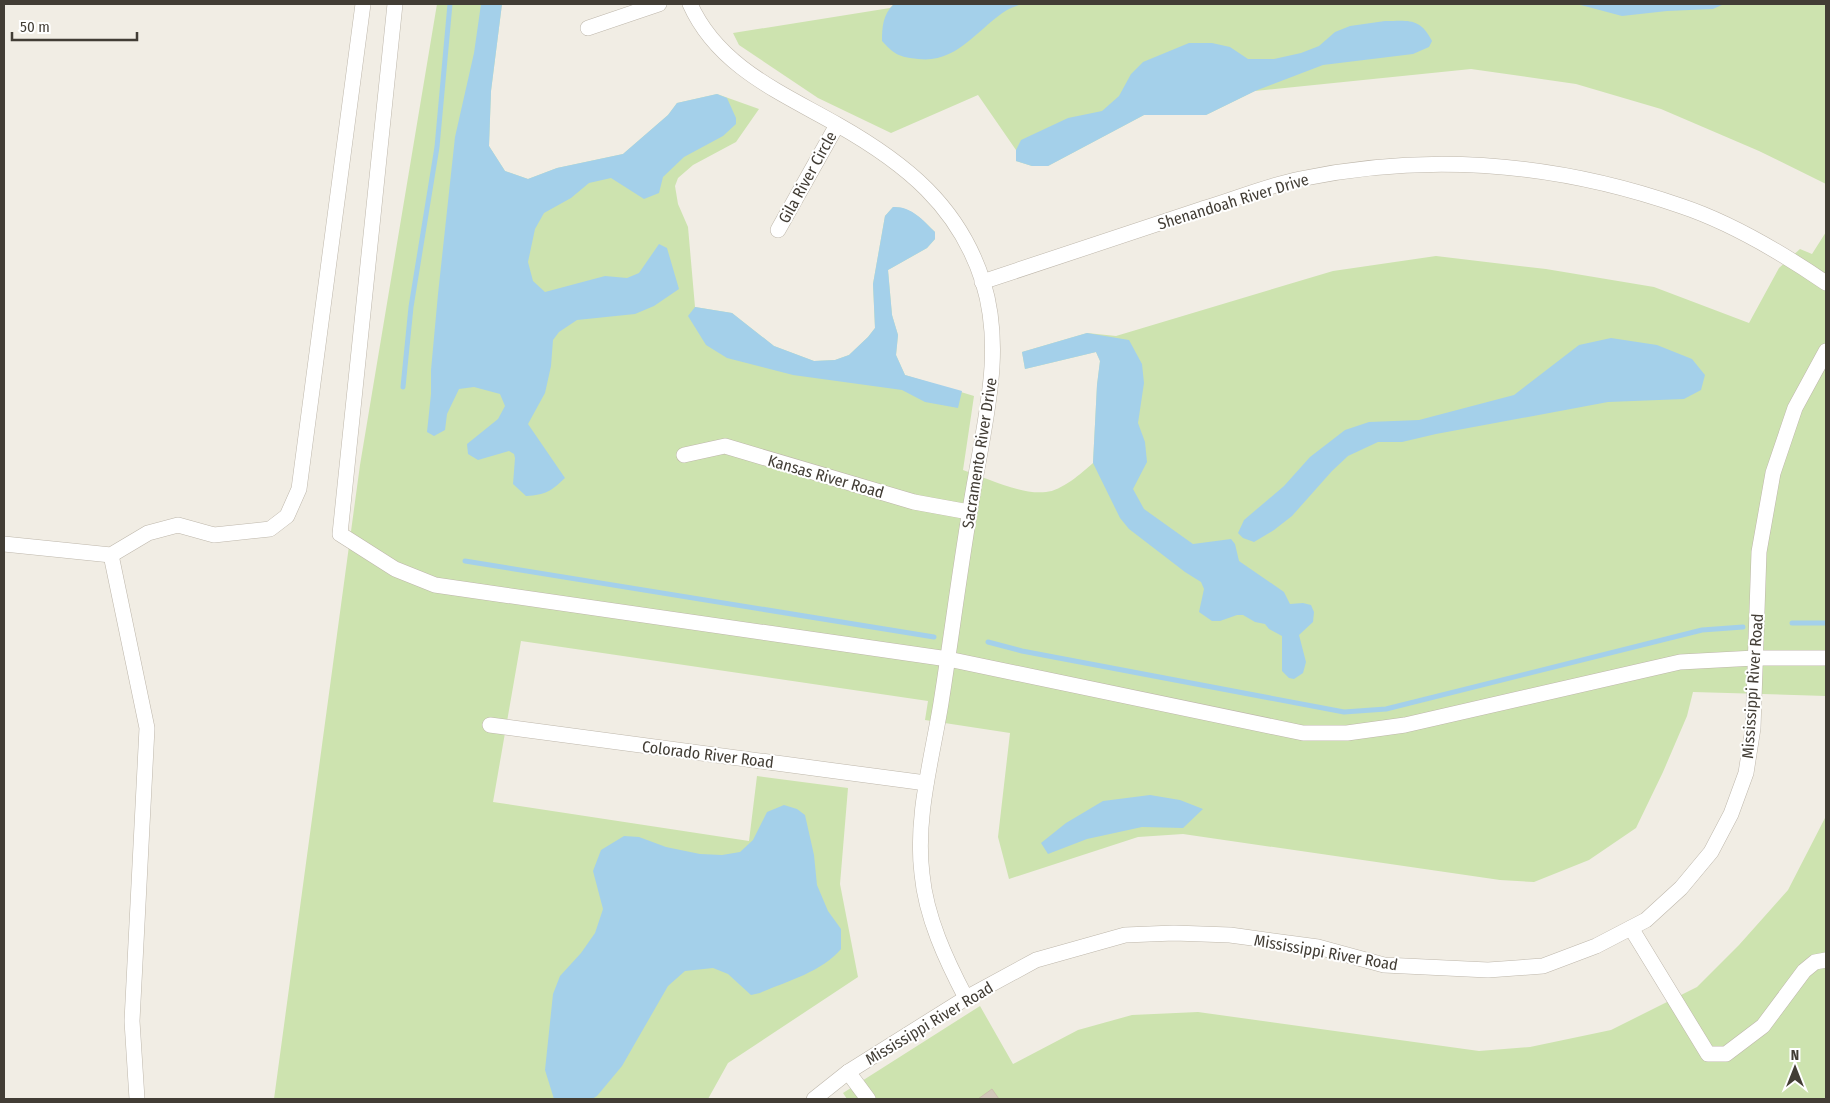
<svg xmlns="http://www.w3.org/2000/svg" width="1830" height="1103" font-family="'Fira Sans Condensed',sans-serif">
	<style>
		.green { fill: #cde3af }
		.water { fill: #a4d0ea }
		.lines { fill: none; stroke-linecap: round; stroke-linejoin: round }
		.stream { stroke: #a4d0ea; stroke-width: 5 }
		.building { fill: #d2c8ba; stroke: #ccbfae }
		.street-casing { stroke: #beb7ab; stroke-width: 16 }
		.street { stroke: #fff; stroke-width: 15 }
		.labels { text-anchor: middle; stroke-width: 4; stroke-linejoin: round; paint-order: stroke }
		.street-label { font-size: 16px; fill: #423d35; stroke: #fff }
	</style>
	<rect width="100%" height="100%" fill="#f1ede4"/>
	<!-- green -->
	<g class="green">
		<path d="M437 4H502L491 91 489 146 505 171 528 179 557 168 623 154 668 115 677 103 717 94 759 109 736 142 693 165 678 178 675 186 678 204 688 227 695 307 732 313 774 346 814 361 835 360 849 355 868 337 875 328 873 284 885 216 893 207C911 207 923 220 935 232V239L927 248 888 270 892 315 898 335 896 355 905 375 974 396 963 470C987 478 1021 495 1046 492 1061 491 1082 473 1093 463L1097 385 1100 361 1096 352 1025 369 1022 352 1087 333 1116 336 1333 271 1436 256 1546 269 1654 287 1749 323 1779 268 1800 249 1812 254 1826 232V696L1693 692 1687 716 1663 772 1636 828 1589 860 1534 882 1500 880 1183 834 1138 837 1009 879 998 837 1010 733 925 720 928 701 521 641 493 802 749 841 757 776 848 788 840 884 858 977 728 1063 708 1099H274L360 465Z"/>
		<path d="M894 4H1826V184L1759 151 1661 109 1576 84 1471 69 1255 91 1206 115H1144L1048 166H1032L1016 161V150L978 95 891 133 818 98 739 45 733 33 890 8Z"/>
		<path d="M1826 816V1099H847L843 1093 980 1006 1013 1064 1078 1030 1132 1015 1198 1012 1479 1051 1530 1047 1611 1030 1697 987 1739 945 1788 890Z"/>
	</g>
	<!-- water -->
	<g class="water">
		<path d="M481 4H502L491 91 489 146 505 171 528 179 557 168 623 154 668 115 677 103 717 94 727 98 736 118V124L723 136 684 157 663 177 659 193 644 199 611 178 589 183 571 198 544 213 535 229 528 262 533 281 545 292 605 276 627 278 639 273 659 244 667 248 679 289 654 306 635 314 577 320 559 332 553 340 551 366 545 393 528 424 565 478C551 491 546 495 526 496L513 484 515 458 514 454 509 451 478 460 468 454 467 444 498 419 505 406 500 394 474 387 459 389 447 414 445 430 434 436 427 432 431 394V370L438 294 455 137 474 53Z"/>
		<path d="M894 4H1021C1017 6 1011 8 1007 10 978 28 957 64 918 59 899 57 895 55 882 41 882 27 883 14 894 4Z"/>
		<path d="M1577 4H1724L1713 9 1667 11 1622 16Z"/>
		<path d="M1385 21C1408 21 1420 17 1432 41L1429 47 1413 54 1323 65 1255 91 1206 115H1144L1048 166H1032L1016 161V150L1021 140 1068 118 1102 111 1119 96 1131 74 1143 62 1189 43H1212L1230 47 1248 59H1274L1301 53 1319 46 1335 32 1350 26Z"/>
		<path d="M893 207C911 206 923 220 935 232V239L927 248 888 270 892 315 898 335 896 355 905 375 962 391 958 408 925 402 902 390 793 375 727 358 706 345 688 316 695 307 732 313 774 346 814 361 835 360 849 355 868 337 875 328 873 284 885 216Z"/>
		<path d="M1087 333 1129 340 1142 364 1144 383 1138 423 1145 442 1147 462 1133 489 1144 509 1193 544 1231 539 1235 544 1239 561 1284 592 1290 604 1303 603 1311 605 1314 612 1313 622 1299 635 1306 662 1303 673 1294 679 1289 678 1282 671V636L1269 629 1265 624 1255 622 1243 615H1237L1220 621H1212L1199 612 1204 589 1201 582 1185 572 1129 529 1120 518 1093 463 1097 385 1100 361 1096 352 1025 369 1022 352Z"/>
		<path d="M1611 338 1657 345 1692 359 1705 375 1701 390 1684 399 1608 402 1436 434 1402 442H1378L1348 456 1332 471 1292 516 1274 530 1254 542 1243 538 1238 533 1244 520 1284 486 1310 457 1345 430 1369 422 1419 420 1514 395 1579 345Z"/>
		<path d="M1150 795 1180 800 1203 809 1183 828 1142 827 1087 839 1048 854 1041 843 1066 823 1103 801Z"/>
		<path d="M784 805 797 809 805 815 814 855 817 885 828 911 841 929V949C822 972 787 981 760 993L751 995 728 974 713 968 685 971 668 986 622 1066 597 1096 592 1099H554L545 1070 553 994 560 976 581 953 595 933 603 909 593 871 601 850 624 836 639 837 666 847 700 854 722 855 740 852 753 840 767 812Z"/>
	</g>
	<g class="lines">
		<!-- stream -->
		<g class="stream">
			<path d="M403 387 411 307 437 147 450 4"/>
			<path d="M465 561 934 637"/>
			<path d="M1792 623H1826"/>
			<path d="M988 642 1022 651 1344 712 1386 709 1702 630 1743 627"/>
		</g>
	</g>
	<!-- building -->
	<path class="building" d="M992 1089 999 1099H978Z"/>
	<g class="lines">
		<!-- street casing -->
		<g class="street-casing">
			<g id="street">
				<path d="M395 4 340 534 395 569 435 585 948 659 1303 733H1347L1405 725 1680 662 1755 658H1826"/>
				<path d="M690 4C718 67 782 93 838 125 905 163 959 206 983 282 1003 346 987 411 976 475 962 551 953 627 941 703 932 759 915 817 922 874 926 917 946 960 966 998"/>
				<path d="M588 28 659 4"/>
				<path d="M778 230 837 125"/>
				<path d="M982 282C1056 257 1129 233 1202 209 1233 200 1269 185 1300 179 1429 152 1557 163 1681 206 1732 223 1782 253 1826 283"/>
				<path d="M684 455 725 446 914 502 969 512"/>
				<path d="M4 544 111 555 148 533 178 525 214 535 270 529 287 516 299 489 363 4"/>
				<path d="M111 555 147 728 132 1021 137 1099"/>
				<path d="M490 725 926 783"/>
				<path d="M1631 928 1708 1054H1726L1763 1026 1804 971 1815 962 1826 960"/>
				<path d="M848 1072 868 1099"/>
				<path d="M814 1099 848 1072 966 998 1036 960 1125 935 1174 933 1230 935 1318 947 1384 965 1488 970 1543 966 1596 946 1646 920 1681 888 1711 852 1731 814 1746 773 1753 728 1759 552 1773 473 1795 408 1826 351"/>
			</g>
		</g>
		<!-- street -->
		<use href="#street" class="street"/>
	</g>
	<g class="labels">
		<!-- street labels -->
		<g class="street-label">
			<text transform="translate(807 177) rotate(-61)" y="6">Gila River Circle</text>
			<text transform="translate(1233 201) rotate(-17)" y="6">Shenandoah River Drive</text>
			<text transform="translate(979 453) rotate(-81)" y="6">Sacramento River Drive</text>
			<text transform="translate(826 476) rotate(16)" y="6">Kansas River Road</text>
			<text transform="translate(1752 686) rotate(-86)" y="6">Mississippi River Road</text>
			<text transform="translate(708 754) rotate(7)" y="6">Colorado River Road</text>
			<text transform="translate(1326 952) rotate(10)" y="6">Mississippi River Road</text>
			<text transform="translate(929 1023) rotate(-31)" y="6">Mississippi River Road</text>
		</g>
	</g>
	<!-- border -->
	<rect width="1830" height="1103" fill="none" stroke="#423d35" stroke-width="10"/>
	<!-- north arrow -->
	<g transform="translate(1795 1068)" stroke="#ffffff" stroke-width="4" paint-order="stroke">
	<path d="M0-4L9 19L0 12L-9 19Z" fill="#423d35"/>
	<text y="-8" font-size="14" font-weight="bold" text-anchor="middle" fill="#423d35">N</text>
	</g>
	<!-- scale -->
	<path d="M12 32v8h125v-8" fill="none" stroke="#423d35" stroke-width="2.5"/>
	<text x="20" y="32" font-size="15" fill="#423d35" stroke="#ffffff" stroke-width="4" paint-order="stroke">50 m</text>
</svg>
